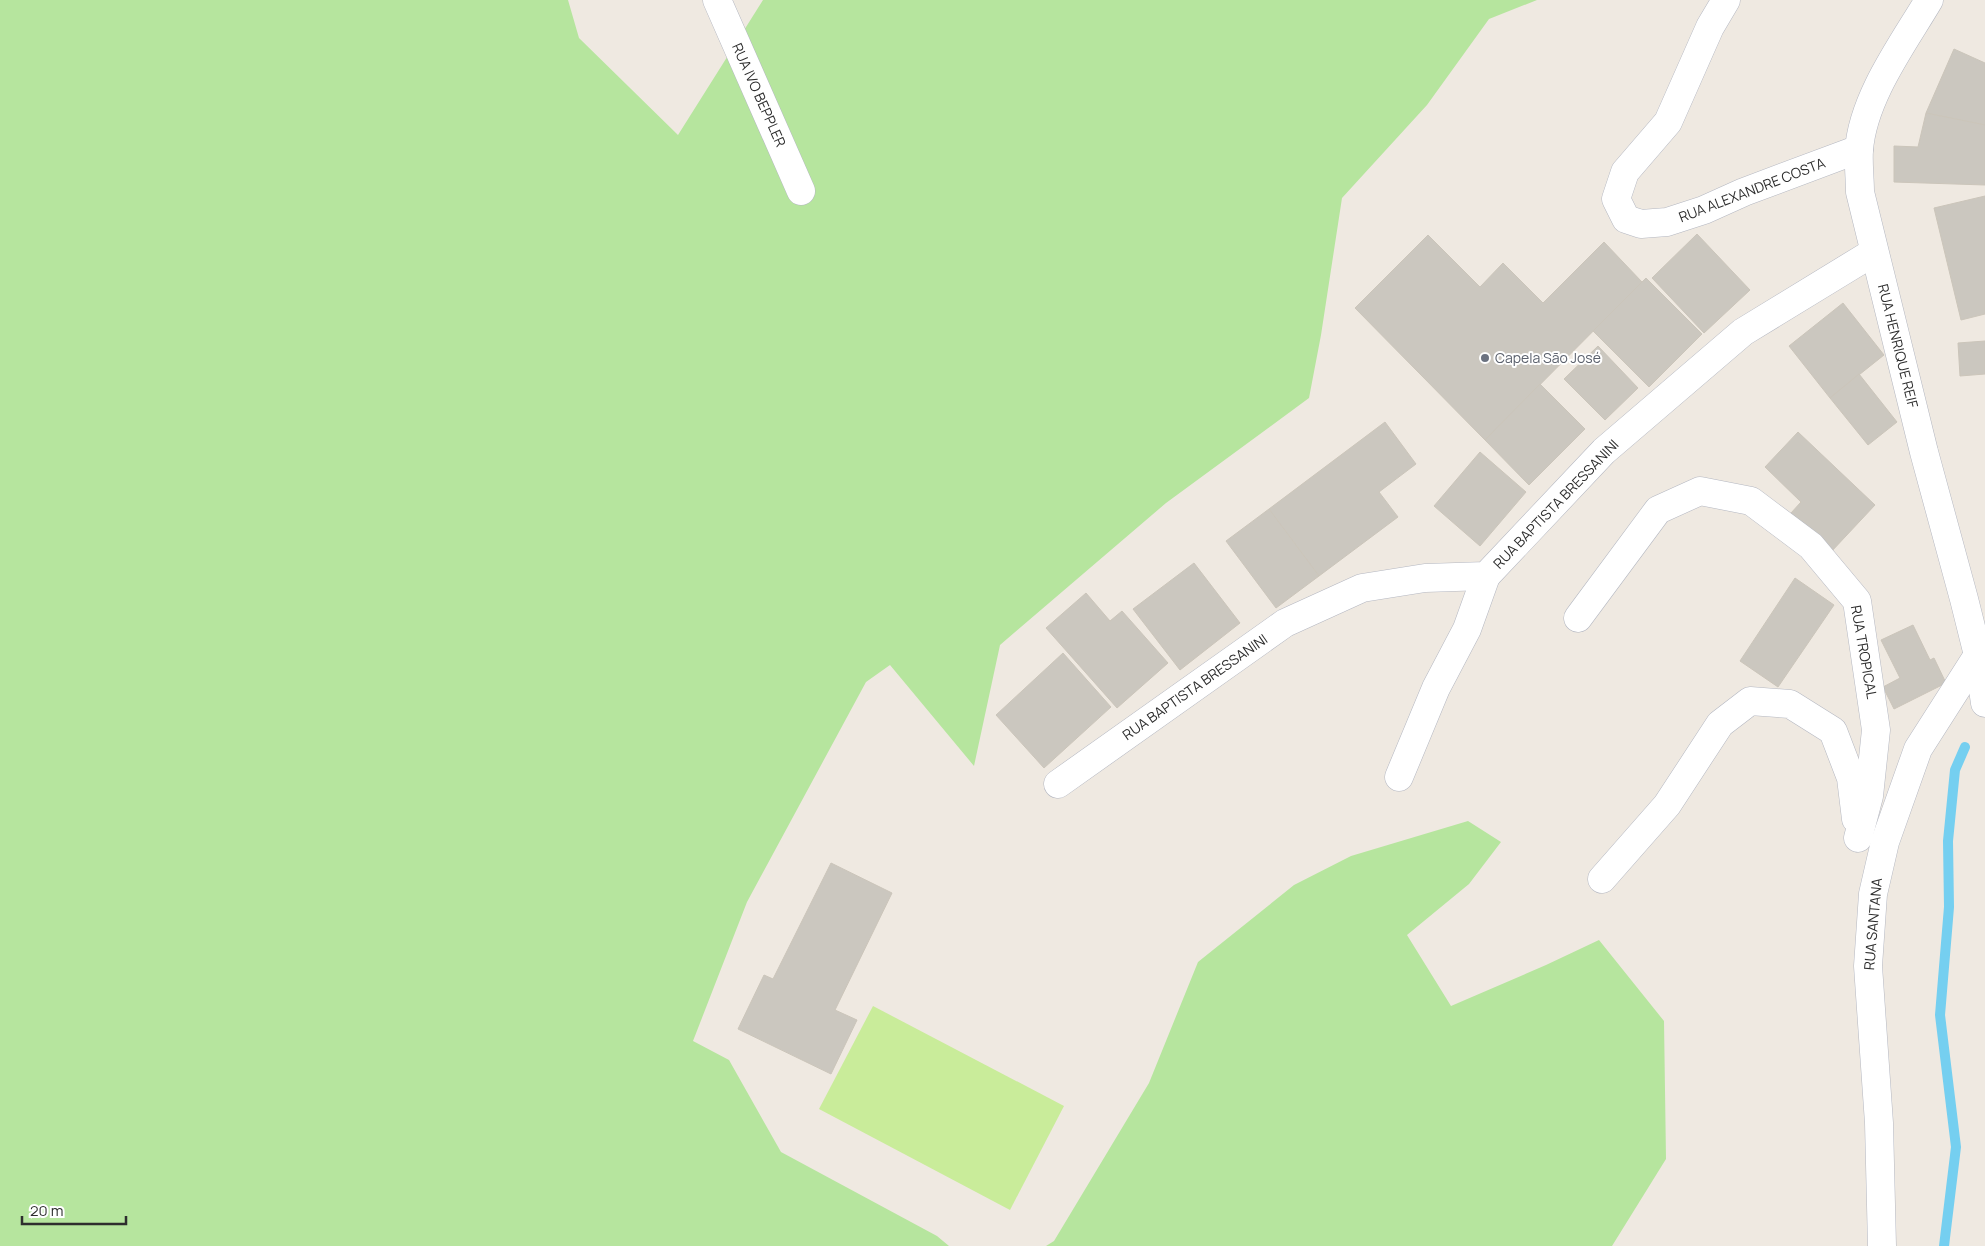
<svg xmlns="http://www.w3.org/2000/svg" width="1985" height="1246" font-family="Manrope,sans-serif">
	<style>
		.green { fill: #b6e59e }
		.pitch { fill: #c9ec9a }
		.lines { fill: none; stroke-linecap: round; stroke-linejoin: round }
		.stream { stroke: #75cff0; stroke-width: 10 }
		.building { fill: #cbc7bf; stroke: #cbc5ba }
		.minor-casing { stroke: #b4b7c1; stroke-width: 29 }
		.minor { stroke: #fff; stroke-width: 28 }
		.worship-dot { fill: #6b7280; stroke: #fff; stroke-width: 2 }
		.labels { text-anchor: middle; stroke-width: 4; stroke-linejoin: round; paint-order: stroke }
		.street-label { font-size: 14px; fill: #2e2e2e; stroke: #fff }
		.worship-label { font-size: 14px; fill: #5b616d; stroke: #fff; text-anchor: start }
	</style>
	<rect width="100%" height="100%" fill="#efe9e1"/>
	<!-- green -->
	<g class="green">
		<path d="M0 0H568L579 38 678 135 763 0H1537L1489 19 1427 105 1342 198 1321 335 1309 398 1166 503 1000 645 974 766 890 665 866 682 747 902 693 1041 729 1060 781 1152 937 1236 949 1246H0Z"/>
		<path d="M1468 821 1501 842 1469 884 1407 935 1451 1006 1546 965 1599 940 1664 1021 1666 1159 1612 1246H1046L1054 1241 1149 1083 1198 962 1294 885 1351 856Z"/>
	</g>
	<!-- pitch -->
	<path class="pitch" d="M873 1006 1064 1106 1010 1210 819 1109Z"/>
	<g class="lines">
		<!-- stream -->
		<path class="stream" d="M1944 1246 1956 1147 1940 1015 1949 907 1948 841 1955 770 1965 747"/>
	</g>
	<!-- building -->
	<g class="building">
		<path d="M1954 49 1985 63V125L1926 113Z"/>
		<path d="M1926 113 1985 125V185L1894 182V146L1918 147Z"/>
		<path d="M1985 196V314L1961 320 1934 208Z"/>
		<path d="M1697 234 1750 290 1704 333 1652 278Z"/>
		<path d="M1428 235 1480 287 1503 263 1543 303 1604 242 1642 282 1485 440 1355 308Z"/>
		<path d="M1646 278 1702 334 1649 387 1593 331Z"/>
		<path d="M1843 303 1884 355 1830 398 1789 346Z"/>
		<path d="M1985 341V374L1960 376 1958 343Z"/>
		<path d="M1598 346 1638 388 1605 420 1564 379Z"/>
		<path d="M1859 374 1897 422 1868 445 1830 398Z"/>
		<path d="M1540 384 1585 429 1529 485 1485 440Z"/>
		<path d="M1385 422 1416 464 1379 492 1398 517 1319 576 1269 509Z"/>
		<path d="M1798 432 1875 505 1831 552 1791 513 1801 502 1765 467Z"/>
		<path d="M1480 452 1526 492 1480 546 1434 506Z"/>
		<path d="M1269 509 1319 576 1276 608 1226 541Z"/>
		<path d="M1194 563 1240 623 1180 670 1133 609Z"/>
		<path d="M1795 578 1834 605 1778 687 1740 661Z"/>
		<path d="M1086 593 1110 621 1122 611 1168 663 1117 708 1046 628Z"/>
		<path d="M1913 625 1930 660 1934 658 1946 683 1894 709 1883 687 1900 678 1881 640Z"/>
		<path d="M1063 653 1111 707 1044 768 996 715Z"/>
		<path d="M831 863 892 893 835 1010 857 1020 831 1074 738 1029 764 975 773 979Z"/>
	</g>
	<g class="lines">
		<!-- minor casing -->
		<g class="minor-casing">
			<g id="minor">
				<path d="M717 0 801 191"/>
				<path d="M1726 0 1710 27 1668 122 1625 172 1616 199 1626 219 1641 224 1667 222 1704 210 1744 192 1859 149"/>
				<path d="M1929 0C1903 44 1863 97 1859 150 1858 164 1860 178 1860 192L1924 452 1964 599 1978 655 1985 703"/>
				<path d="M1578 618 1658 510 1700 491 1751 501 1811 546 1857 601 1876 730 1869 796 1858 838"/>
				<path d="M1399 777 1436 688 1467 629 1486 576"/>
				<path d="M1058 784 1285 623 1362 588 1425 578 1486 576 1604 451 1743 332 1874 252"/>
				<path d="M1602 879 1667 805 1720 724 1750 701 1790 704 1833 731 1851 778 1856 819"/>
				<path d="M1882 1246 1879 1123 1868 966 1873 894 1885 842 1918 749 1978 655"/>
			</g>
		</g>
		<!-- minor -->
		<use href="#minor" class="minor"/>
	</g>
	<!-- markers -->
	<circle class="worship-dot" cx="1485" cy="358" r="5"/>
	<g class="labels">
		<!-- street labels -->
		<g class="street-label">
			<text transform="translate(759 95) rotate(66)" y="5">RUA IVO BEPPLER</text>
			<text transform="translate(1752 190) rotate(-21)" y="5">RUA ALEXANDRE COSTA</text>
			<text transform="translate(1898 346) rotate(76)" y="5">RUA HENRIQUE REIF</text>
			<text transform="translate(1556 504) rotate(-46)" y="5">RUA BAPTISTA BRESSANINI</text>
			<text transform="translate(1864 652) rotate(80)" y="5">RUA TROPICAL</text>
			<text transform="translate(1195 687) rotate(-35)" y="5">RUA BAPTISTA BRESSANINI</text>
			<text transform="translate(1873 924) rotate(-85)" y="5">RUA SANTANA</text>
		</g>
		<!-- worship labels -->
		<g class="worship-label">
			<text x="1495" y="363">Capela São José</text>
		</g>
	</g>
	<!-- scale -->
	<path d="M22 1216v8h104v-8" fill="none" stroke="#2e2e2e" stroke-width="2.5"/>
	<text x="30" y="1216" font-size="15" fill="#2e2e2e" stroke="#ffffff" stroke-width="4" paint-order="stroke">20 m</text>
</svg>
